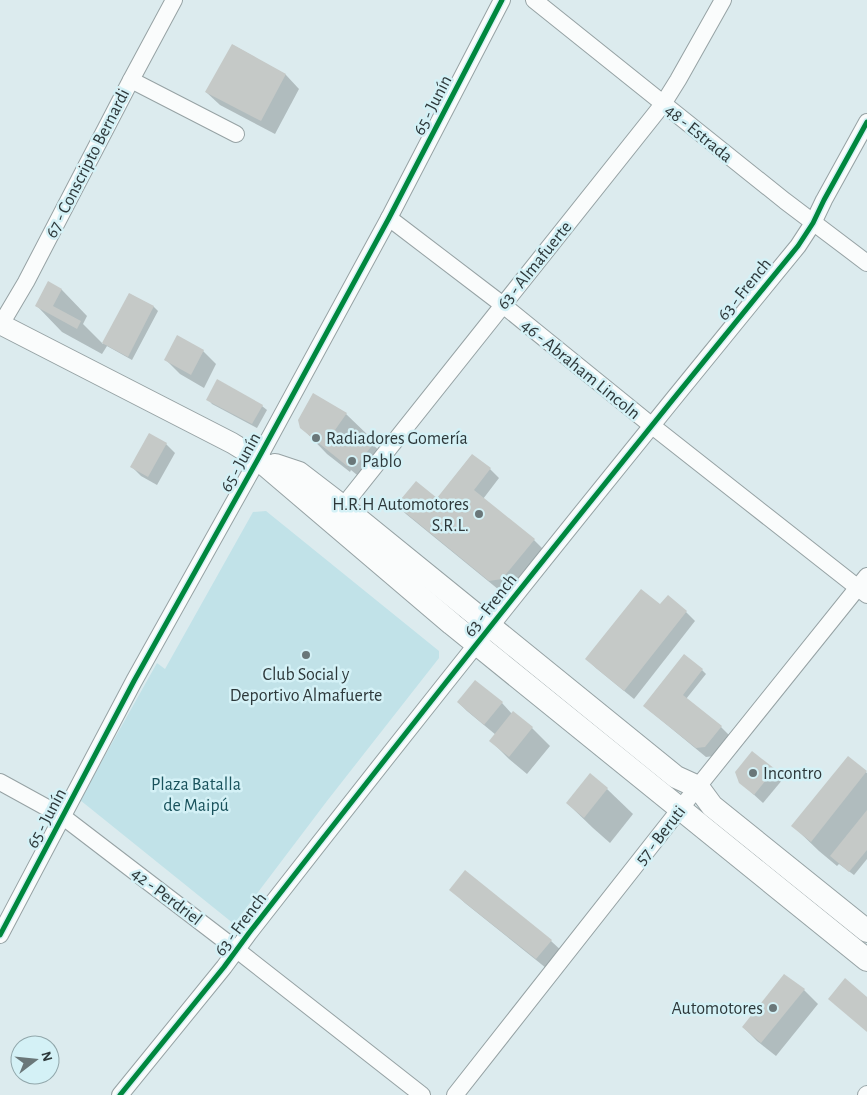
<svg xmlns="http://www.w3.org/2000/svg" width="867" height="1095" font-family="'Alegreya Sans',sans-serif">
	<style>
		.green { fill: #c1e2e8 }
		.shadow { fill: #0003 }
		.building { fill: #c5c9c7 }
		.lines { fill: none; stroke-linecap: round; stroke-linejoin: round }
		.minor-casing { stroke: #96a2a4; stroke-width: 18 }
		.tertiary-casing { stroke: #96a2a4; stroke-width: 22 }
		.secondary-casing { stroke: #96a2a4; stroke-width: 24 }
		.minor { stroke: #fafcfc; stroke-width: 16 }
		.tertiary { stroke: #fafcfc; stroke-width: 20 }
		.secondary { stroke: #fafcfc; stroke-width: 22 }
		.cycleway-casing { stroke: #d4f1f6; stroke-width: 8 }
		.cycleway { stroke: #00873e; stroke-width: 5 }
		.poi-dot { fill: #6a7779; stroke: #d4f1f6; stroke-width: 2 }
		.labels { text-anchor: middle; stroke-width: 5; stroke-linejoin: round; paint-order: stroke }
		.street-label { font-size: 18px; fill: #2d383a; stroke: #d4f1f6 }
		.poi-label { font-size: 18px; fill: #2d383a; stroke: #d4f1f6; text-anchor: start }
		.park-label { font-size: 18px; fill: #19525c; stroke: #d4f1f6 }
	</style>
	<rect width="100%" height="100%" fill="#dcebee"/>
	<!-- green -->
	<path class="green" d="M266 511 439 651V658L327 801 234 924 80 800 157 663 165 669 253 512Z"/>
	<!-- shadow -->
	<g class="shadow">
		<path d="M233 45 286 75 299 89 275 134 220 105 206 92Z"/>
		<path d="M49 283 62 290 87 316 83 324 103 344 130 294 154 307 158 311 132 360 107 346 102 354 62 332 37 306Z"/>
		<path d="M203 351 216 364 204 388 180 374 166 360Z"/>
		<path d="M208 399 262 406 267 410 257 428 212 404Z"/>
		<path d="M346 414 372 439 370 442 387 458 362 479 351 470 350 472 327 454 301 427Z"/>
		<path d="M166 444 175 453 157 485 141 476 132 467Z"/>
		<path d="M472 455 490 469 499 478 483 499 534 540 547 553 516 593 504 594 406 514 397 505 437 499Z"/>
		<path d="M660 606 686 612 695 621 634 699 596 668 587 659Z"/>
		<path d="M702 670 706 674 686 699 721 727 730 736 714 756 706 757 649 710Z"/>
		<path d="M458 702 502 703 512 714 513 713 532 728 550 746 527 774 509 759 491 741 496 735 467 711Z"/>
		<path d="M848 757 867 773V859L854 875 839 864 837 866 819 851 793 826Z"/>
		<path d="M774 770 783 779 763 803 740 782Z"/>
		<path d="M607 789 633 814 610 843 593 828 567 803Z"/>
		<path d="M451 890 551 941 565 954 551 972 465 903Z"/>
		<path d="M785 976 804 990 818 1004 776 1056 757 1041 743 1027Z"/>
	</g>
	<!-- building -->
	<g class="building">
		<path d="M232 44 286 74 261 121 205 92Z"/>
		<path d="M48 281 62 289 53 306 81 321 77 329 35 306Z"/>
		<path d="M129 293 154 306 128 357 102 343Z"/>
		<path d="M177 335 204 350 191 375 164 360Z"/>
		<path d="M217 379 263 405 252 424 206 400Z"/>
		<path d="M313 393 347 413 335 430 348 441 356 430 374 443 356 466H347L300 428 298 420Z"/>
		<path d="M149 433 167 443 148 477 130 467Z"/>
		<path d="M472 454 491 468 474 490 535 539 502 579 489 581 396 505 416 481 437 498Z"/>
		<path d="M641 589 660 604 668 595 687 611 624 691 585 659Z"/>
		<path d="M684 654 703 669 683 695 722 726 705 747 696 748 643 706Z"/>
		<path d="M475 680 503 702 484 725 457 702Z"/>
		<path d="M513 711 533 727 509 757 489 741Z"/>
		<path d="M752 751 775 769 754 795 739 783 735 772Z"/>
		<path d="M848 756 867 771 811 842 791 826Z"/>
		<path d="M590 773 608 788 584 818 566 803Z"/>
		<path d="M867 810V850L849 872 830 856Z"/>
		<path d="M465 870 552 940 536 959 449 890Z"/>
		<path d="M784 974 805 989 761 1043 742 1027Z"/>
		<path d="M845 978 867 997V1032L828 999Z"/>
	</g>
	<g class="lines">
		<!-- minor casing -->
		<g class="minor-casing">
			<g id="minor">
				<path d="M534 0 785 201 867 263"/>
				<path d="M131 80 236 134"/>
				<path d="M389 218 503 305 651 425 867 595"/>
				<path d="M0 326 26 282 131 80 174 0"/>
				<path d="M336 515 663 104 678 80 723 0"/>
				<path d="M0 782 62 816 237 950 422 1095"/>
				<path d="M0 935 134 681 258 459 389 218 502 0"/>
				<path d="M120 1095 224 967 249 933C429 702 612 473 798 246L813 223 824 200 867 122"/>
				<path d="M455 1095 680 809 867 576"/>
				<path d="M866 1095 867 1094"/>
			</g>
		</g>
		<!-- tertiary casing -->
		<g class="tertiary-casing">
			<path id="tertiary" d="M0 324 232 443 258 459"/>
		</g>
		<!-- secondary casing -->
		<g class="secondary-casing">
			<g id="secondary">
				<path d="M258 459 452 624 867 960"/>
				<path d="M275 465 299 473 342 506 676 777 698 787 712 806 867 931"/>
			</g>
		</g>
		<!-- minor -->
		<use href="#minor" class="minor"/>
		<!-- tertiary -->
		<use href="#tertiary" class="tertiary"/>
		<!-- secondary -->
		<use href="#secondary" class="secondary"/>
		<!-- cycleway casing -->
		<g class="cycleway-casing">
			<g id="cycleway">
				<path d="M0 935 134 681 258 459 389 218 502 0"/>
				<path d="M120 1095 224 967 249 933C429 702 612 473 798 246L813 223 824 200 867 122"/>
			</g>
		</g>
		<!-- cycleway -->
		<use href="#cycleway" class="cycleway"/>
	</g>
	<!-- markers -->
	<g class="poi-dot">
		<circle cx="316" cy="438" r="5"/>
		<circle cx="352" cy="461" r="5"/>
		<circle cx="479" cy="514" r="5"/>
		<circle cx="306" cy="655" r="5"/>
		<circle cx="753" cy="773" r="5"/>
		<circle cx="773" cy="1008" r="5"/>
	</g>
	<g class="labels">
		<!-- street labels -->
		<g class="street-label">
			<text transform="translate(432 105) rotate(-63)" y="6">65 - Junín</text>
			<text transform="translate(699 133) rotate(39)" y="6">48 - Estrada</text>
			<text transform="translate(87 163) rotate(-63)" y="6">67 - Conscripto Bernardi</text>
			<text transform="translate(534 265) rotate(-51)" y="6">63 - Almafuerte</text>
			<text transform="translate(744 289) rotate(-51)" y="6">63 - French</text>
			<text transform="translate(581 369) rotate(39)" y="6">46 - Abraham Lincoln</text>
			<text transform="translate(240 462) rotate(-61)" y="6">65 - Junín</text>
			<text transform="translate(490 605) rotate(-52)" y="6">63 - French</text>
			<text transform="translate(46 818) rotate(-62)" y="6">65 - Junín</text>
			<text transform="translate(660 835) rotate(-52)" y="6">57 - Beruti</text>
			<text transform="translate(167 896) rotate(37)" y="6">42 - Perdriel</text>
			<text transform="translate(240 924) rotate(-53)" y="6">63 - French</text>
		</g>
		<!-- poi labels -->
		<g class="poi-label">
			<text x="326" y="444">Radiadores Gomería</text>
			<text x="362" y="467">Pablo</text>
			<text x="469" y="510" text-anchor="end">H.R.H Automotores<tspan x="469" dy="21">S.R.L.</tspan></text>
			<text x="306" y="680" text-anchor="middle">Club Social y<tspan x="306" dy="21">Deportivo Almafuerte</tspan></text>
			<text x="763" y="779">Incontro</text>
			<text x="763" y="1014" text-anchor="end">Automotores</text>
		</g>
		<!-- park labels -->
		<g class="park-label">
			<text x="196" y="790">Plaza Batalla<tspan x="196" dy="21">de Maipú</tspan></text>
		</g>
	</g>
	<!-- north arrow -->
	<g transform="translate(35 1060) rotate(74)"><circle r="24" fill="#d4f1f6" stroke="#91a7ab"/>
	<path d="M0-4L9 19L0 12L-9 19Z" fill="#6a7779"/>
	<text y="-8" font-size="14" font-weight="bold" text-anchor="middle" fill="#2d383a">N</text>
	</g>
</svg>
